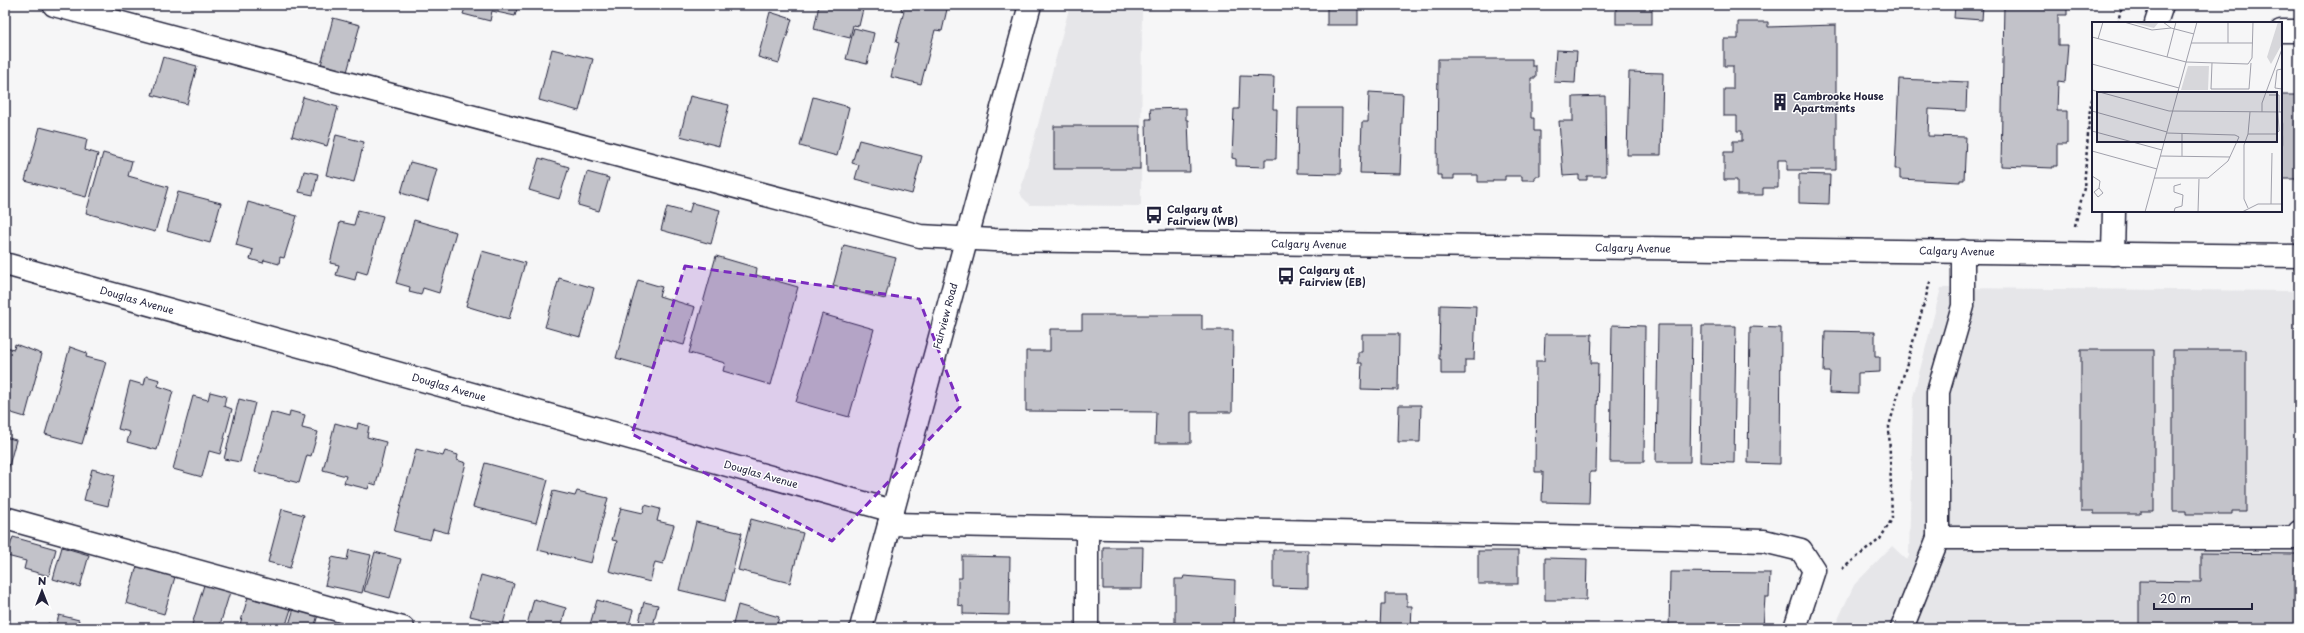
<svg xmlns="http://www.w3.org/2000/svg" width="2304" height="633" font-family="'Playpen Sans',sans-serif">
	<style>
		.built { fill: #e6e6e9 }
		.building { fill: #c2c2c9; stroke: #22223b }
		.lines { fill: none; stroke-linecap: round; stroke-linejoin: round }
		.minor-casing { stroke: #22223b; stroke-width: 25 }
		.major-casing { stroke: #22223b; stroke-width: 25 }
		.path { stroke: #22223b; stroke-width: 2.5; stroke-dasharray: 3 3; stroke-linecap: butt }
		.minor { stroke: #fff; stroke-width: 22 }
		.major { stroke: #fff; stroke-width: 22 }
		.marked { fill: #7b2cbf; fill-opacity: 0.2; stroke: #7b2cbf; stroke-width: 3; stroke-dasharray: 8 5; stroke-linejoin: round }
		.labels { text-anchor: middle; stroke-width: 3; stroke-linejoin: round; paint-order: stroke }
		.poi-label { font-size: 10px; font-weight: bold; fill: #22223b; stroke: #fff; text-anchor: start }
		.street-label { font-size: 10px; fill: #22223b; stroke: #fff }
		.inset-road { fill: none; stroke: #a1a1ac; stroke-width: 1 }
		.view { fill: #22223b; fill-opacity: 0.15; stroke: #22223b; stroke-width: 2 }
		.inset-edge { fill: none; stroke: #22223b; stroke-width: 2 }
	</style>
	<rect width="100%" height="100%" fill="#f6f6f7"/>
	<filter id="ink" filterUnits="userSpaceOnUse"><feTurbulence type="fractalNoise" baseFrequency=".025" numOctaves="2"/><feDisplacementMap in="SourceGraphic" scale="8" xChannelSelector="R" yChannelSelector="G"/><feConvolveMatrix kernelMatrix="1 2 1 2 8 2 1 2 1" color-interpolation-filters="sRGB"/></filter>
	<g filter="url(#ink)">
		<!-- built -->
		<g class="built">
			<path d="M1070 5H1142L1141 206 1030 205 1022 197 1020 192Z"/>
			<path d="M1941 288 2299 291V628H1834L1854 585 1892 546 1907 560 1909 556 1913 397Z"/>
		</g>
		<!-- building -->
		<g class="building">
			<path d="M466 5H518L515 16 492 11 490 21 463 14Z"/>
			<path d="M819 5H864L859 26 853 25 850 38 814 29Z"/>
			<path d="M902 5H948L942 31 935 30 921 84 891 77 899 43 896 42 904 11 901 10Z"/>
			<rect x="1327" y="5" width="31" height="20"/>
			<rect x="1616" y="5" width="36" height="19"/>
			<path d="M1955 5H1983L1982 20 1954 18Z"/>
			<path d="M2004 5H2067V15H2058V45H2068L2065 82 2058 81 2057 111H2067V144H2057V166H2053V168L2001 166Z"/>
			<path d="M770 12 792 19 779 63 758 57Z"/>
			<path d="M333 18 360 25 347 72 321 65Z"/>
			<path d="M1738 22H1768V27L1836 25V170H1787V160H1778V188H1763V195H1737V180H1724V152H1733V141H1742V131H1737V116H1724V89H1733V66H1724V39H1738Z"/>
			<path d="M854 28 874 33 867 64 846 59Z"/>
			<path d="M552 49 593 59 579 111 539 100Z"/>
			<path d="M1556 50 1577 51 1575 83 1554 82Z"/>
			<path d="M163 57 197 66 187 104 152 95Z"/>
			<path d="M1438 59H1532V66H1536V78H1531V118H1534V131H1540V176H1535V180H1522V176H1505V180H1493V182H1478V175H1454V179H1442V175H1437Z"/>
			<path d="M1629 72 1663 73 1661 155H1627Z"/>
			<path d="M1240 76 1274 77 1273 109H1277L1276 159H1265V167L1236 166V159L1232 158 1234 109H1239Z"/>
			<path d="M1899 79 1967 82 1966 111 1929 109 1928 136 1966 137 1964 180H1960V182L1900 179V169H1895Z"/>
			<path d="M1369 92 1403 94 1400 174 1360 173 1362 122H1368Z"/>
			<path d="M2281 95H2299V182H2296V179H2281Z"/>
			<path d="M690 96 729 105 719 146 680 136Z"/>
			<path d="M1605 96 1606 176H1587V180H1579V175L1563 176 1559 121H1573V97Z"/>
			<path d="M303 97 338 107 327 146 292 136Z"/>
			<path d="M813 97 849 107 837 156 800 146Z"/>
			<path d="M1186 108V120H1188L1190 172H1147L1146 119H1151L1150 109Z"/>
			<path d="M1298 108H1342L1341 174 1297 173Z"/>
			<rect x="1054" y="126" width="86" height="43"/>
			<path d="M40 127 87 139 85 150 98 154 86 197 25 181Z"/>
			<path d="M336 135 364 142 354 182 326 175Z"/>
			<path d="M859 140 922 156 912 194 855 179 859 165 852 163Z"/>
			<path d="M103 153 132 161 128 176 168 187 155 232 86 213Z"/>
			<path d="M539 158 569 167 559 199 529 190Z"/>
			<path d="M410 162 437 169 428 201 401 193Z"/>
			<path d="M304 171 318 174 313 195 299 192Z"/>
			<path d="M587 172 609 178 599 211 578 205Z"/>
			<path d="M1799 174 1830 175 1829 204 1799 203Z"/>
			<path d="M178 192 221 203 210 243 167 231Z"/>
			<path d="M248 202 297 216 284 258 280 257 279 264 264 260 263 263 250 259 253 250 236 245Z"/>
			<path d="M692 203 720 210 711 244 661 230 667 207 689 213Z"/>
			<path d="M358 210 383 216 367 274 357 271 355 280 336 275 339 265 330 263 340 222 354 225Z"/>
			<path d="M414 220 456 232 439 293 423 288 421 295 409 292 410 287 396 283Z"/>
			<path d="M844 245 896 258 885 299 833 286Z"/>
			<path d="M482 251 525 263 509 319 466 306Z"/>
			<path d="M716 256 757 268 756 275 798 287 771 385 723 371 725 363 689 353Z"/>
			<path d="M559 278 594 288 580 337 545 327Z"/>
			<path d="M638 280 662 287 659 296 695 307 684 345 661 339 652 368 616 358Z"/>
			<path d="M1440 305 1476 306 1474 360H1465V374H1441V359H1439Z"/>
			<path d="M822 314 874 329 849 417 796 402Z"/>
			<path d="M1082 315H1202V330H1233L1232 412H1191V443H1155L1156 412 1026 411V351H1050V329H1082Z"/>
			<path d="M1612 325 1645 326 1644 462H1610Z"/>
			<path d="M1658 325H1692L1690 462H1656Z"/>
			<path d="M1702 326H1736L1734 463 1700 462Z"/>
			<path d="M1750 327 1781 328 1780 464 1748 463Z"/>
			<path d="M1825 331 1875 332V357H1880V372L1858 373V394L1829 393 1830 372H1824Z"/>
			<path d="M1362 334H1399L1398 390 1361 389 1362 363H1358V352H1362Z"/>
			<path d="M1545 334H1592L1591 363H1598L1596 472H1590L1589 503 1542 502 1543 472H1535L1536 361H1544Z"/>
			<path d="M15 344 42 354 25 417 5 411V347L14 349Z"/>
			<path d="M70 347 87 353 86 357 106 362 82 444 45 434Z"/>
			<path d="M2081 350H2154V511H2140V514H2094V511H2081Z"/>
			<path d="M2173 350H2246V511H2232V514H2186V511H2173Z"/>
			<path d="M146 376 160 380 158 386 173 391 157 450 127 442 130 432 118 429 130 381 144 385Z"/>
			<path d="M210 392 226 396 224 406 232 409 220 454 209 451 202 477 173 469 193 396 208 400Z"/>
			<path d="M239 399 255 403 240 462 224 459Z"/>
			<path d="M1399 405H1421L1420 442H1398Z"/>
			<path d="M290 411 305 415 302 428 318 432 311 456 307 455 299 483 255 472 271 412 289 417Z"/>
			<path d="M335 423 357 429 358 423 369 426 367 437 386 442 376 485 370 483 368 489 344 483 346 476 323 470Z"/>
			<path d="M5 437 16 440 7 473H5Z"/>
			<path d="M416 449 443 456 445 451 458 455 457 460 466 463 448 533 433 529 430 540 394 531Z"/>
			<path d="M485 463 548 480 536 523 473 507Z"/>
			<path d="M92 469 115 475 108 506 84 500Z"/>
			<path d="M553 491 575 496 577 491 608 498 591 563 538 550Z"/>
			<path d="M645 505 660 509 657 521 674 525 663 564 655 562 650 582 609 571 617 541 612 540 621 508 643 513Z"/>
			<path d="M282 509 304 515 290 568 268 562Z"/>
			<path d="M751 519 803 533 790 583 738 570Z"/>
			<path d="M696 522 742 533 725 601 679 590Z"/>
			<path d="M13 537 56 549 49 576 24 569 26 561 7 556Z"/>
			<path d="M62 547 89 555 80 587 53 579Z"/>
			<path d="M1103 547H1143L1142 589H1103Z"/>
			<path d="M349 550 371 555 362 593 325 585 332 557 347 560Z"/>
			<path d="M1273 550H1308V588L1273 587Z"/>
			<rect x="1478" y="551" width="40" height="33"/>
			<path d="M375 552 401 559 390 598 364 591Z"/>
			<path d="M2201 553 2299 554V628H2139V581L2201 582Z"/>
			<path d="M962 556 1010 557 1009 615 963 614V606L958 605V578H962Z"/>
			<path d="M1545 558 1587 559 1586 600H1545Z"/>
			<path d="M137 566 175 577 164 614 126 603Z"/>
			<path d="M1670 572 1770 573 1769 597H1765L1763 628H1669Z"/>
			<path d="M481 575 514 584 503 624 470 616Z"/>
			<path d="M1184 576 1235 580 1234 628H1175V579H1183Z"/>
			<path d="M204 585 230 592 219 628H191Z"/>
			<path d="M1385 594H1407V606H1412L1411 628H1380L1381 605H1385Z"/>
			<path d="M248 597 291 609 285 628H239Z"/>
			<path d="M534 599 566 608 561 628H526Z"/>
			<path d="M597 600 633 610 628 628H589Z"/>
			<path d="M644 602 658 605 653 626 639 622Z"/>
			<path d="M738 605 779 617 776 628H732Z"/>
			<path d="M294 608 318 615 314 628H288Z"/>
			<path d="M59 615 79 620 77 628H47L48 623 56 626Z"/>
		</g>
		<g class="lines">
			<!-- minor casing -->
			<g class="minor-casing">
				<g id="minor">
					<path d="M54 5 920 236 994 240 2299 256"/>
					<path d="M2156 23 2162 5"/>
					<path d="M2281 31H2299"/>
					<path d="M2113 254 2114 211"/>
					<path d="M5 264 893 511"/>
					<path d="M5 518 403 628"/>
					<path d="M889 524 1662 538 1764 541 1801 550 1814 570 1795 628"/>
					<path d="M1938 538H2294L2299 532"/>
					<path d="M1087 628V528"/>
					<path d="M1902 628 1938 538V392L1963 306V251"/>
				</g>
			</g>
			<!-- major casing -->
			<g class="major-casing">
				<path id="major" d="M861 628 1030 5"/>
			</g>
			<!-- path -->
			<g class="path">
				<path d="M2117 23 2123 5"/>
				<path d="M2075 226 2084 188 2090 108 2093 96"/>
				<path d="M1842 569 1880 539 1892 519 1889 426 1931 279"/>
			</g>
			<!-- minor -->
			<use href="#minor" class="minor"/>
			<!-- major -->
			<use href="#major" class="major"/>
		</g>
	</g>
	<!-- marked area -->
	<path class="marked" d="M685 266 919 299 960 407 832 541 632 434Z"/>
	<!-- icons -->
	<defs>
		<g id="building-bare" transform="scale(1.38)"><path d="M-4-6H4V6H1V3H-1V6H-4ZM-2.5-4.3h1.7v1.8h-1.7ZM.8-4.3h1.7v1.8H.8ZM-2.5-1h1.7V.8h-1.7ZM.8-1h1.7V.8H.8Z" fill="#22223b" stroke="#fff" stroke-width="2.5" paint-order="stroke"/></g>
		<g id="bus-bare" transform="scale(1.38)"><path d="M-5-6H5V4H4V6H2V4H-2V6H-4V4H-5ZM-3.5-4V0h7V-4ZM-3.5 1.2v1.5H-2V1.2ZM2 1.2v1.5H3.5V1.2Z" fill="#22223b" stroke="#fff" stroke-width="2.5" paint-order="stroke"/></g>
	</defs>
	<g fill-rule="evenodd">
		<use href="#building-bare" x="1780" y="102"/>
		<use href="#bus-bare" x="1154" y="215"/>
		<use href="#bus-bare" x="1286" y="276"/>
	</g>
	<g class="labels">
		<!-- poi labels -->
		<g class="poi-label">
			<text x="1793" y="100">Cambrooke House<tspan x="1793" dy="12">Apartments</tspan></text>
			<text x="1167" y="213">Calgary at<tspan x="1167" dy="12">Fairview (WB)</tspan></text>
			<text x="1299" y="274">Calgary at<tspan x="1299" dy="12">Fairview (EB)</tspan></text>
		</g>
		<!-- street labels -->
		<g class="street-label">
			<text transform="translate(1309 244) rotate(1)" y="4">Calgary Avenue</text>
			<text transform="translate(1633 248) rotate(1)" y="4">Calgary Avenue</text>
			<text transform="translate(1957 251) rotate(1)" y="4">Calgary Avenue</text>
			<text transform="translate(137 300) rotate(16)" y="4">Douglas Avenue</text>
			<text transform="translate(945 316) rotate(-75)" y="4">Fairview Road</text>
			<text transform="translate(449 387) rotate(16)" y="4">Douglas Avenue</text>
			<text transform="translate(761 474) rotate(16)" y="4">Douglas Avenue</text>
		</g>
	</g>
	<!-- overview -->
	<g transform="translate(2092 22)">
		<rect width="190" height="190" fill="#f6f6f7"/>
		<path d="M38 0H67L62 6ZM186 0H190V22L179 42 175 35ZM96 44H117L116 68H89Z" fill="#d7d7db"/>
		<path class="inset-road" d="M32 0 60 8 79 6M71 0 79 6 102 12M0 15 94 40 156 42 160 36 161 0M6 17 11 0M99 21H161M136 21V0M75 35 84 0M120 41 119 67H157L159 41M0 42 87 66M190 47 185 48 183 66 190 67M0 68 77 89 190 90M177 73H187V90M0 89 75 110M170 90V81L190 27M0 109 70 128M156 112H184L187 109 186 90M0 129 65 147M68 134 138 135M90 134V111M0 154 8 159 7 166 2 170 6 175 11 171 7 166M62 156H116L136 139 147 115 143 113 75 111M179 182 180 131M156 186 152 177V123L156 112 158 90M53 190 105 0M82 190 83 186 90 184 91 173 82 170V164L89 162M106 190 107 157M150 190 166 182H190"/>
		<path class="view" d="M5 70H185V120H5Z"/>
		<rect width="190" height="190" class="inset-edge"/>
	</g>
	<!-- margin -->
	<rect width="2304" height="633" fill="none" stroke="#fff" stroke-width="20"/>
	<rect x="10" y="10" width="2284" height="613" fill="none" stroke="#22223b" stroke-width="1.5" filter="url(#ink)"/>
	<!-- north arrow -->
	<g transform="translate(42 591)" stroke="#ffffff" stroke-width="3" paint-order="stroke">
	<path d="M0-3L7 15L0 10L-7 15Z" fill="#22223b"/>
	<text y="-6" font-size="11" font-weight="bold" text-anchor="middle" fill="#22223b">N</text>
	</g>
	<!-- scale -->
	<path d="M2154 603v6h98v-6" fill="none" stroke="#22223b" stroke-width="2"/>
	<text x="2160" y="603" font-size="12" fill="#22223b" stroke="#ffffff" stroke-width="3" paint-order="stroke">20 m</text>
</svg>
